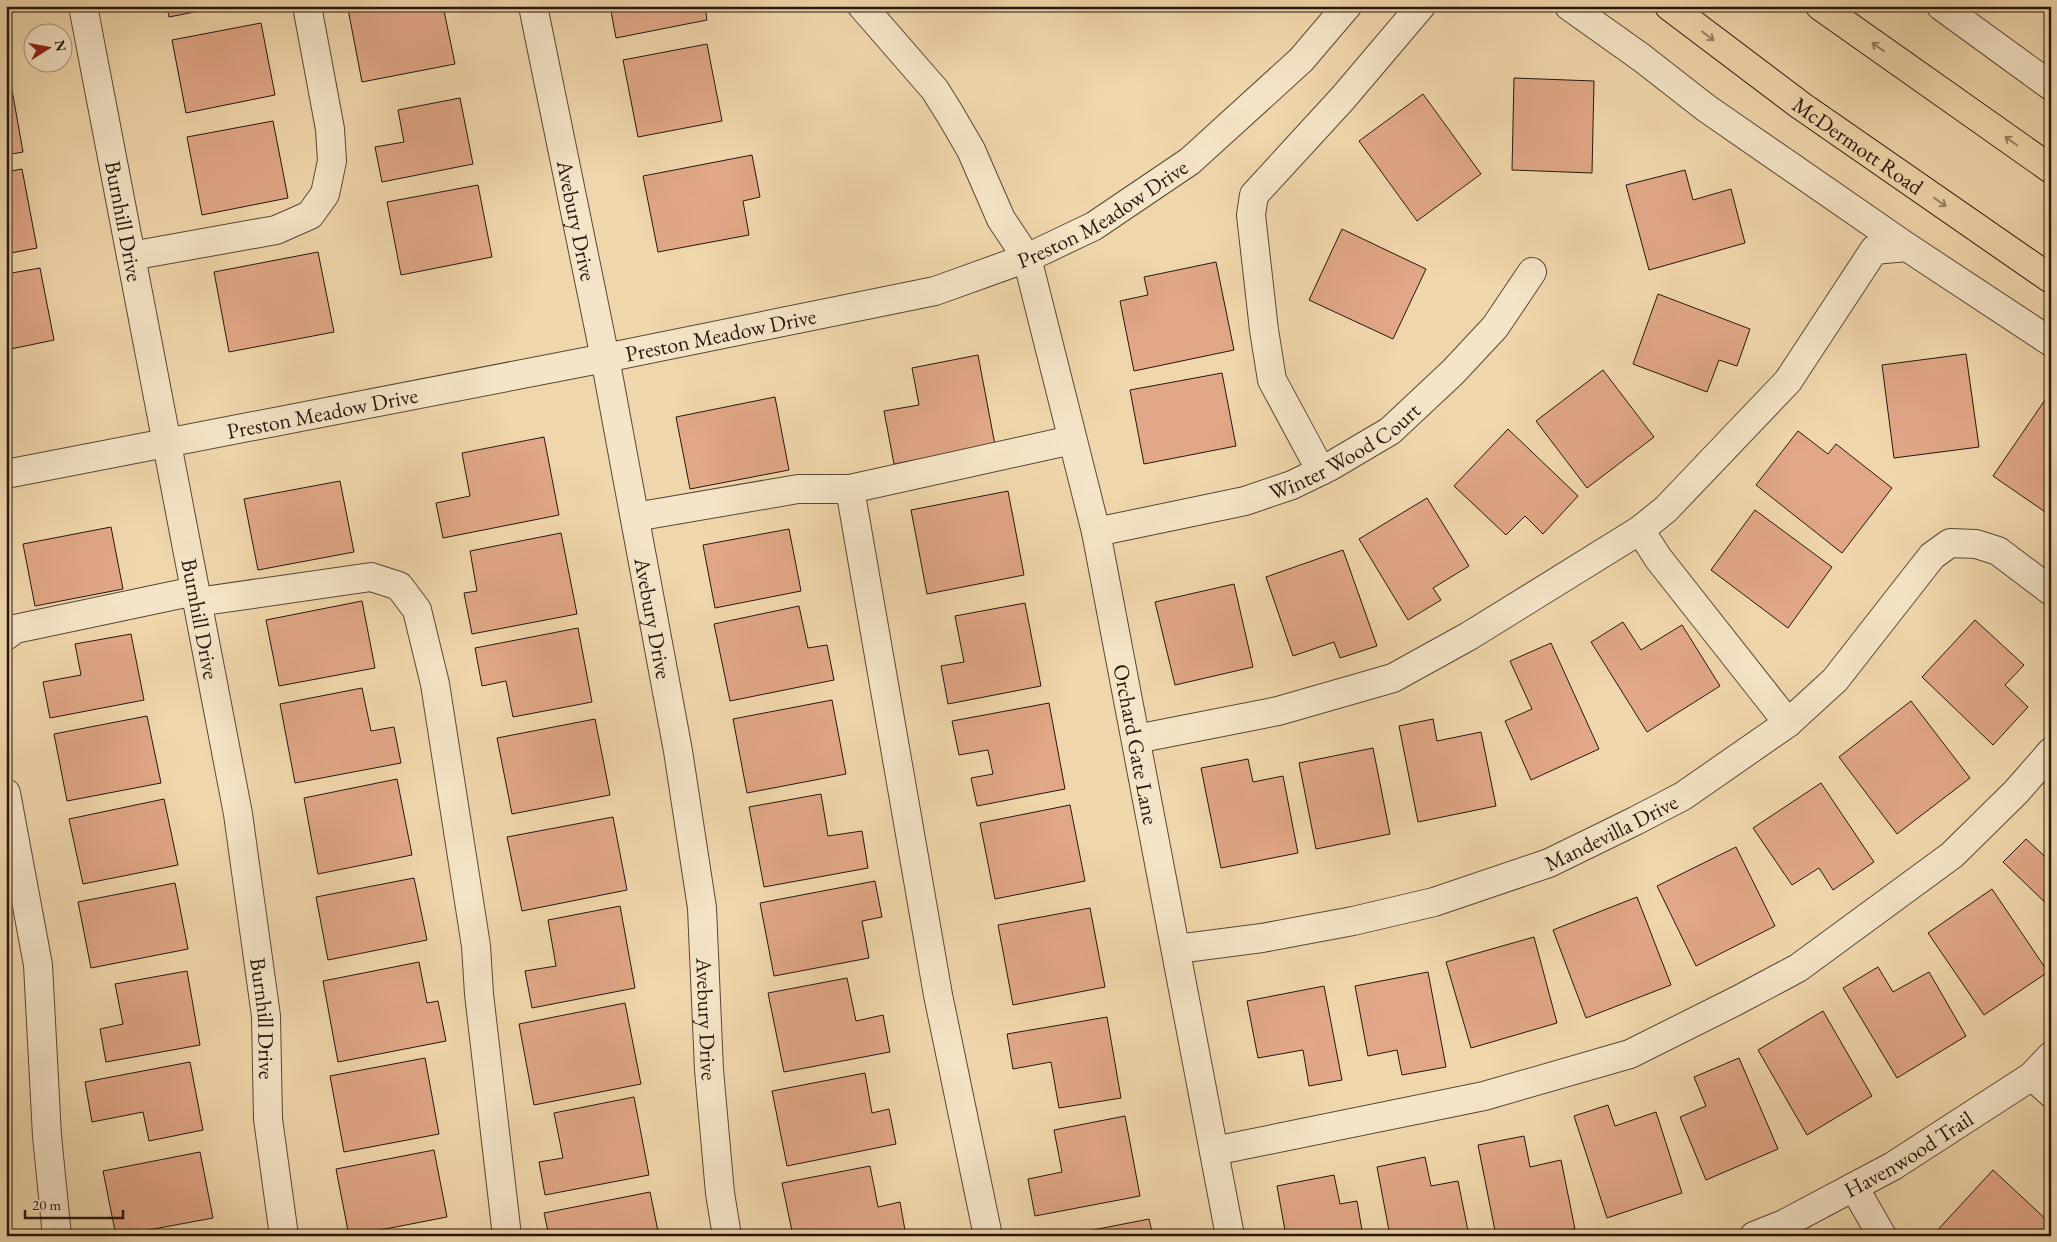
<svg xmlns="http://www.w3.org/2000/svg" width="2057" height="1242" font-family="'EB Garamond',serif">
	<style>
		.building { fill: #e1a786; stroke: #261710 }
		.lines { fill: none; stroke-linecap: round; stroke-linejoin: round }
		.minor-casing { stroke: #584737; stroke-width: 30 }
		.major-casing { stroke: #261710; stroke-width: 30 }
		.minor { stroke: #f5e5c8; stroke-width: 28 }
		.major { stroke: #f0d7ab; stroke-width: 28 }
		.oneway { stroke: #958165 }
		.labels { text-anchor: middle; stroke-width: 5; stroke-linejoin: round; paint-order: stroke }
		.street-label { font-size: 22px; fill: #261710; stroke: #f5e5c8 }
	</style>
	<rect width="100%" height="100%" fill="#f0d7ab"/>
	<filter id="stains"><feTurbulence type="fractalNoise" baseFrequency=".004" numOctaves="4"/><feColorMatrix values="0 0 0 0 .2 0 0 0 0 .09 0 0 0 0 .02 0 0 0 .5 -.17"/></filter>
	<radialGradient id="worn" r=".72"><stop offset=".6" stop-color="#630" stop-opacity="0"/><stop offset="1" stop-color="#630" stop-opacity=".3"/></radialGradient>
	<!-- building -->
	<g class="building">
		<path d="M167 6H225L169 17Z"/>
		<path d="M360 6H443L455 64 362 82 348 9Z"/>
		<path d="M610 6H705L707 20 616 38Z"/>
		<path d="M261 23 275 95 186 113 172 40Z"/>
		<path d="M707 44 722 121 638 137 623 60Z"/>
		<path d="M6 73H9L23 152 6 155Z"/>
		<path d="M1514 78 1594 81 1592 173 1512 170Z"/>
		<path d="M1423 94 1481 174 1417 221 1359 141Z"/>
		<path d="M460 98 473 164 382 182 375 147 404 142 398 110Z"/>
		<path d="M273 121 288 198 202 215 187 137Z"/>
		<path d="M752 155 760 197 743 201 749 235 658 252 643 176Z"/>
		<path d="M22 169 37 248 6 254V172Z"/>
		<path d="M1685 170 1693 200 1731 189 1745 243 1649 270 1626 185Z"/>
		<path d="M478 185 492 257 401 275 387 202Z"/>
		<path d="M1342 229 1426 269 1393 339 1309 300Z"/>
		<path d="M318 252 334 332 229 352 214 272Z"/>
		<path d="M1216 262 1234 350 1134 371 1120 301 1148 295 1144 277Z"/>
		<path d="M40 268 54 340 6 350V274Z"/>
		<path d="M1658 294 1750 329 1737 366 1719 360 1707 392 1633 364Z"/>
		<path d="M1966 354 1979 447 1894 458 1882 365Z"/>
		<path d="M978 355 995 445 894 464 884 411 919 405 912 368Z"/>
		<path d="M1603 370 1654 437 1587 488 1536 421Z"/>
		<path d="M1222 373 1236 446 1144 464 1130 390Z"/>
		<path d="M775 397 789 470 690 489 676 417Z"/>
		<path d="M2047 397 2051 399V516L1993 476Z"/>
		<path d="M1508 429 1578 496 1543 534 1525 516 1506 535 1454 486Z"/>
		<path d="M1798 431 1828 454 1836 444 1892 488 1842 553 1756 485Z"/>
		<path d="M544 437 559 515 443 538 436 503 470 496 462 453Z"/>
		<path d="M340 481 354 552 258 570 244 499Z"/>
		<path d="M1008 491 1024 575 927 594 911 510Z"/>
		<path d="M1427 498 1469 566 1433 588 1441 600 1408 620 1359 539Z"/>
		<path d="M1755 510 1832 567 1788 628 1711 570Z"/>
		<path d="M111 527 123 589 35 606 23 544Z"/>
		<path d="M789 529 801 591 715 608 703 545Z"/>
		<path d="M561 533 577 614 472 634 464 593 477 591 470 551Z"/>
		<path d="M1343 550 1377 646 1340 658 1334 642 1293 656 1266 577Z"/>
		<path d="M1234 584 1253 667 1175 685 1155 602Z"/>
		<path d="M362 601 375 668 279 686 266 620Z"/>
		<path d="M1025 603 1041 686 948 704 941 666 964 662 955 616Z"/>
		<path d="M799 606 808 648 827 645 834 680 730 701 714 624Z"/>
		<path d="M1975 620 2024 665 2005 685 2028 707 1993 745 1922 677Z"/>
		<path d="M1623 622 1641 650 1682 625 1720 686 1647 732 1591 642Z"/>
		<path d="M578 628 592 702 513 717 506 681 482 686 475 648Z"/>
		<path d="M131 634 144 700 50 718 43 682 81 675 75 644Z"/>
		<path d="M1551 643 1599 749 1531 780 1505 721 1532 709 1510 661Z"/>
		<path d="M362 688 371 731 394 727 401 763 295 783 280 704Z"/>
		<path d="M832 700 846 774 747 793 733 719Z"/>
		<path d="M1911 701 1970 778 1897 834 1839 757Z"/>
		<path d="M1049 703 1065 789 977 806 971 778 993 774 988 750 959 755 952 721Z"/>
		<path d="M147 716 161 783 67 801 54 734Z"/>
		<path d="M595 719 610 795 512 814 497 738Z"/>
		<path d="M1433 719 1437 741 1481 732 1496 806 1418 822 1399 726Z"/>
		<path d="M1373 748 1390 834 1316 849 1299 763Z"/>
		<path d="M1248 759 1253 782 1283 776 1298 853 1221 868 1201 768Z"/>
		<path d="M397 779 412 855 318 874 304 798Z"/>
		<path d="M1821 783 1874 862 1833 890 1819 868 1792 885 1753 828Z"/>
		<path d="M821 794 828 836 862 831 868 868 764 887 749 807Z"/>
		<path d="M164 799 178 865 83 884 69 819Z"/>
		<path d="M1070 805 1085 881 995 899 980 823Z"/>
		<path d="M613 817 627 890 522 911 507 837Z"/>
		<path d="M2026 839 2051 862V908L2003 862Z"/>
		<path d="M1736 847 1775 926 1696 966 1657 886Z"/>
		<path d="M414 878 427 940 328 960 316 897Z"/>
		<path d="M875 881 882 917 862 921 869 958 774 976 760 903Z"/>
		<path d="M175 883 188 949 91 968 78 902Z"/>
		<path d="M1992 889 2048 972 1984 1015 1928 933Z"/>
		<path d="M1637 897 1671 985 1586 1018 1553 930Z"/>
		<path d="M620 906 635 988 532 1008 525 971 556 966 548 920Z"/>
		<path d="M1090 908 1105 987 1013 1005 998 925Z"/>
		<path d="M1534 937 1557 1023 1471 1048 1446 962Z"/>
		<path d="M419 962 427 1003 438 1001 446 1041 338 1062 323 981Z"/>
		<path d="M1878 967 1893 992 1929 972 1966 1036 1897 1078 1843 988Z"/>
		<path d="M187 971 200 1045 106 1062 100 1029 123 1024 115 984Z"/>
		<path d="M1428 972 1446 1067 1402 1075 1397 1050 1368 1056 1355 986Z"/>
		<path d="M847 978 856 1021 883 1015 890 1052 784 1072 768 993Z"/>
		<path d="M1324 986 1342 1080 1309 1086 1303 1050 1258 1058 1247 1001Z"/>
		<path d="M625 1003 641 1084 534 1105 519 1024Z"/>
		<path d="M1823 1011 1872 1096 1807 1135 1758 1050Z"/>
		<path d="M1107 1017 1121 1098 1059 1108 1051 1062 1013 1069 1007 1034Z"/>
		<path d="M425 1058 439 1134 344 1152 330 1076Z"/>
		<path d="M1739 1058 1778 1149 1706 1180 1680 1117 1706 1106 1694 1077Z"/>
		<path d="M190 1062 203 1130 149 1141 143 1112 92 1122 85 1082Z"/>
		<path d="M865 1073 872 1113 889 1109 896 1144 787 1166 772 1091Z"/>
		<path d="M634 1097 649 1175 545 1195 539 1162 563 1158 554 1113Z"/>
		<path d="M1608 1105 1615 1126 1656 1112 1682 1193 1607 1218 1574 1116Z"/>
		<path d="M1125 1116 1140 1196 1035 1216 1028 1179 1062 1172 1054 1130Z"/>
		<path d="M1524 1136 1530 1167 1561 1160 1575 1229 1541 1236H1496L1478 1145Z"/>
		<path d="M434 1150 447 1217 349 1236 336 1169Z"/>
		<path d="M200 1152 213 1218 116 1236 103 1171Z"/>
		<path d="M1425 1157 1431 1186 1458 1181 1469 1236H1390L1377 1167Z"/>
		<path d="M870 1166 878 1207 900 1202 906 1236H793L782 1183Z"/>
		<path d="M1993 1170 2051 1224V1236L1934 1234Z"/>
		<path d="M1334 1175 1340 1204 1357 1201 1363 1236H1286L1277 1186Z"/>
		<path d="M650 1192 659 1236H549L544 1213Z"/>
		<path d="M1149 1219 1153 1236H1062Z"/>
	</g>
	<g class="lines">
		<!-- minor casing -->
		<g class="minor-casing">
			<g id="minor">
				<path id="s1" d="M83 6 238 814 266 1016 268 1119 284 1236"/>
				<path id="s2" d="M533 6 605 358 678 751 702 908 709 1070 720 1193 727 1236"/>
				<path id="s3" d="M862 6 935 90 950 114 971 150 1001 219 1027 258 1096 532 1230 1236"/>
				<path d="M1569 6 1642 58 1706 108 1907 247"/>
				<path d="M1941 6 2051 86"/>
				<path d="M131 256 276 230 310 215 325 194 332 161 330 129 307 6"/>
				<path d="M1321 471 1272 380 1264 330 1251 215 1254 195 1343 98 1421 6"/>
				<path id="s4" d="M6 474 605 358 935 291 1027 258 1094 226 1190 161 1301 60 1347 6"/>
				<path d="M850 489 938 995 988 1236"/>
				<path d="M635 517 798 489H850L1072 440"/>
				<path id="s5" d="M1096 532 1245 501 1292 485 1329 467 1390 431 1453 372 1495 327 1532 272"/>
				<path d="M197 602 371 577 399 586 417 610 435 684 476 946 479 994 507 1236"/>
				<path d="M6 636 15 629 195 591"/>
				<path d="M1788 723 1658 558 1640 530 1666 509 1788 381 1874 250 1907 247 2051 342"/>
				<path d="M1136 739 1278 711 1393 678 1469 636 1640 530"/>
				<path d="M6 793 38 965 47 1136 57 1236"/>
				<path id="s6" d="M1177 949 1262 938 1353 921 1434 902 1549 863 1635 821 1683 796 1788 723 1835 680 1932 556 1950 543 1976 544 1998 551 2051 591"/>
				<path d="M2032 1076 2051 1093"/>
				<path d="M1214 1151 1484 1096 1630 1054 1736 1001 1798 968 1952 855 2016 792 2051 752"/>
				<path d="M1854 1187 1882 1236"/>
				<path id="s7" d="M1754 1236 1784 1224 1893 1166 2032 1076 2051 1056"/>
			</g>
		</g>
		<!-- major casing -->
		<g class="major-casing">
			<g id="major">
				<path id="s8" d="M1669 6 1800 105 2051 279"/>
				<path d="M1820 6 2051 169"/>
			</g>
		</g>
		<!-- minor -->
		<use href="#minor" class="minor"/>
		<!-- major -->
		<use href="#major" class="major"/>
	</g>
	<!-- one-way arrows -->
	<defs><path id="oneway-shaft" d="M-6 0H5M1.5-3L5.5 0L1.5 3" fill="none" stroke-width="1.6" stroke-linecap="round" stroke-linejoin="round" transform="scale(1.25)"/></defs>
	<g class="oneway">
		<use href="#oneway-shaft" transform="translate(1708 36) rotate(37)"/>
		<use href="#oneway-shaft" transform="translate(1878 47) rotate(-145)"/>
		<use href="#oneway-shaft" transform="translate(2011 141) rotate(-145)"/>
		<use href="#oneway-shaft" transform="translate(1940 202) rotate(35)"/>
	</g>
	<g class="labels">
		<!-- street labels -->
		<g class="street-label">
			<text dy="8" stroke="none"><textPath href="#s8" startOffset="235">McDermott Road</textPath></text>
			<text dy="8" stroke="none"><textPath href="#s4" startOffset="1132">Preston Meadow Drive</textPath></text>
			<text dy="8" stroke="none"><textPath href="#s2" startOffset="219">Avebury Drive</textPath></text>
			<text dy="8" stroke="none"><textPath href="#s1" startOffset="219">Burnhill Drive</textPath></text>
			<text dy="8" stroke="none"><textPath href="#s4" startOffset="728">Preston Meadow Drive</textPath></text>
			<text dy="8" stroke="none"><textPath href="#s4" startOffset="322">Preston Meadow Drive</textPath></text>
			<text dy="8" stroke="none"><textPath href="#s5" startOffset="264">Winter Wood Court</textPath></text>
			<text dy="8" stroke="none"><textPath href="#s2" startOffset="624">Avebury Drive</textPath></text>
			<text dy="8" stroke="none"><textPath href="#s1" startOffset="624">Burnhill Drive</textPath></text>
			<text dy="8" stroke="none"><textPath href="#s3" startOffset="802">Orchard Gate Lane</textPath></text>
			<text dy="8" stroke="none"><textPath href="#s6" startOffset="452">Mandevilla Drive</textPath></text>
			<text dy="8" stroke="none"><textPath href="#s1" startOffset="1029">Burnhill Drive</textPath></text>
			<text dy="8" stroke="none"><textPath href="#s2" startOffset="1029">Avebury Drive</textPath></text>
			<text dy="8" stroke="none"><textPath href="#s7" startOffset="175">Havenwood Trail</textPath></text>
		</g>
	</g>
	<!-- margin -->
	<rect width="2057" height="1242" fill="none" stroke="#f0d7ab" stroke-width="25"/>
	<rect x="8" y="8" width="2042" height="1227" fill="none" stroke="#261710" stroke-width="2.5"/>
	<rect x="12" y="12" width="2032" height="1217" fill="none" stroke="#261710"/>
	<!-- north arrow -->
	<g transform="translate(48 48) rotate(79)"><circle r="24" fill="#f5e5c8" stroke="#a2937e"/>
	<path d="M0-4L9 19L0 12L-9 19Z" fill="#8f2418"/>
	<text y="-8" font-size="14" font-weight="bold" text-anchor="middle" fill="#261710">N</text>
	</g>
	<!-- scale -->
	<path d="M25 1210v8h98v-8" fill="none" stroke="#261710" stroke-width="2.5"/>
	<text x="32" y="1210" font-size="15" fill="#261710" stroke="#f5e5c8" stroke-width="4" paint-order="stroke">20 m</text>
	<rect width="100%" height="100%" filter="url(#stains)"/>
	<rect width="100%" height="100%" fill="url(#worn)"/>
</svg>
